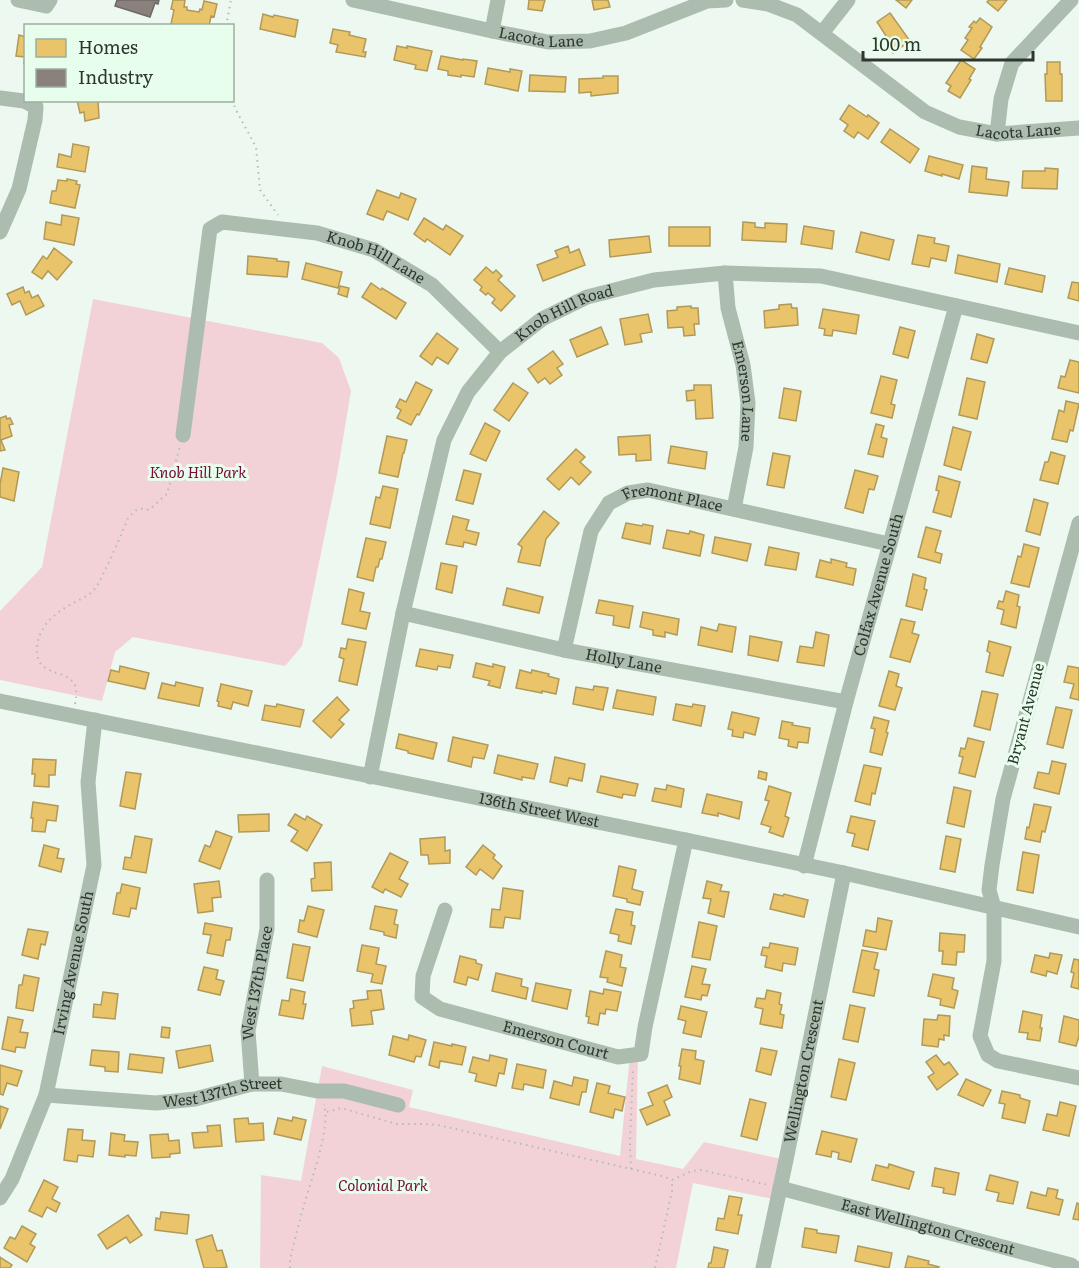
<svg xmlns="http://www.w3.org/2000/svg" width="1079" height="1268" font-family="Literata,serif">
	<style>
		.green { fill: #f2d2d7 }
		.homes { fill: #e9c46a; stroke: #b19958; stroke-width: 1.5 }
		.industry { fill: #8a817c; stroke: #6e6a65; stroke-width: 1.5 }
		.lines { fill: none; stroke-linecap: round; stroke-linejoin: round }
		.path { stroke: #b1bdb4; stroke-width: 2; stroke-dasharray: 1.5 4.5; stroke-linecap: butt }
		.minor { stroke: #acbcaf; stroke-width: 15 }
		.labels { text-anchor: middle; stroke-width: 6; stroke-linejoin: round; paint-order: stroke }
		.street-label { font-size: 15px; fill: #2d362f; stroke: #e8feed }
		.park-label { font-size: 15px; font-style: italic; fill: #770c39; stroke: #e8feed }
	</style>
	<rect width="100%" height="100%" fill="#edf9f0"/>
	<!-- green -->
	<g class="green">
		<path d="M93 299 322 343 339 358 351 391 337 475 302 646 285 666 133 637 115 652 102 701 0 680V611L42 567Z"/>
		<path d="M630 1055H638L636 1159 683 1169 704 1142 786 1160 778 1200 693 1183 676 1268H260L261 1175 301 1181 322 1066 413 1090 409 1107 620 1156Z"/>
	</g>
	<!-- homes -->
	<g class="homes">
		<path d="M173 0H185L184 7H187V10L199 12 200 9 202 10 204 1 217 4 214 17 211 16 209 26H178L171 24 174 10 171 9Z"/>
		<path d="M529 0H545L542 11 528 9Z"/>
		<path d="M592 0H608L610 7 594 10Z"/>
		<path d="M896 0H912L906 8Z"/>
		<path d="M989 0H1007L998 11 987 2Z"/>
		<path d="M890 13 910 41 893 53 887 44 890 42 877 22Z"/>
		<path d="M263 14 273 17 274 15 298 20 295 37 260 29Z"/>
		<path d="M980 18 992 27 980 47 982 48 974 59 961 50 968 40 965 38 972 28 969 27 974 21 976 23Z"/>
		<path d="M333 29 350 32 349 35 366 39 363 52H366L365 57 336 52 338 45 330 43Z"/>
		<path d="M19 35 26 37V63H24L25 57 16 56Z"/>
		<path d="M397 46 407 48V46L432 51 427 71 415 69 416 65 394 60Z"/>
		<path d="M441 56 463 60V59L477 61 474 77 461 75V77L448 75V71L438 69Z"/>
		<path d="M961 60 975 69 969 79 971 80 960 98 948 91 951 86 946 83Z"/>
		<path d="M1047 62H1060V74H1062V101H1046L1045 74H1047Z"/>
		<path d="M488 68 510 72V69L522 71 518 91 485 84Z"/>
		<path d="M530 75 566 77 565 92 529 91Z"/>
		<path d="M603 76H618V93L591 96V92L579 93V79L603 78Z"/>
		<path d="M77 100H98L99 118 85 121 84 112 80 113Z"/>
		<path d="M849 105 867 117 868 115 879 123 868 139 858 132 854 138 844 131 848 125 840 119Z"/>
		<path d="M890 129 919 149 910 163 881 142Z"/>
		<path d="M73 144 89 147 85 172 57 167 59 154 71 157Z"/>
		<path d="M929 156 963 165 959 179 942 174V176L925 171Z"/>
		<path d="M972 166 987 168 986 179 1009 182 1007 196 969 192Z"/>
		<path d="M1045 168 1058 169 1057 189 1022 188 1023 171H1045Z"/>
		<path d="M67 179 77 181 76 184 80 185 75 208 50 203 52 191H56L58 180 67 181Z"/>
		<path d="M377 190 399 198 401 193 416 199 408 220 387 211 383 220 367 214Z"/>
		<path d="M62 215 79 218 74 245 44 239 46 222 61 225Z"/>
		<path d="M424 218 443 230 446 225 463 236 450 255 427 239 425 242 414 234Z"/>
		<path d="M743 222 755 223V227L765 228V223L787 224 786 242 742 240Z"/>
		<path d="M804 226 834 231 832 249 801 244Z"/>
		<rect x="669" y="227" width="41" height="19"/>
		<path d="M861 232 894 240 889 260 856 252Z"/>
		<path d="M918 235 935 238 934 243 949 246 946 261 931 258 929 267 912 264Z"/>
		<path d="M649 236 651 252 610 257 609 240Z"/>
		<path d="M568 246 570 253 579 249 585 265 543 281 537 265 558 257 555 251Z"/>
		<path d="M54 248 72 262 57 280 48 271 42 279 32 272 43 256 47 259Z"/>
		<path d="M958 255 1000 264 997 282 955 273Z"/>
		<path d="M248 256 277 259V261L289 262 287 277 247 274Z"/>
		<path d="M306 263 342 272 338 288 302 279Z"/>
		<path d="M486 267 493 273 496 270 502 276 498 280 515 296 501 311 492 303 495 299 488 293 486 295 480 290 482 287 474 280Z"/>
		<path d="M1009 268 1045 276 1042 292 1005 284Z"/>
		<path d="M1072 282 1079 283V301L1068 298Z"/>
		<path d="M371 283 381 290 382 288 406 303 396 319 362 297Z"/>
		<path d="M340 286 349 288 347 297 338 294Z"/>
		<path d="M23 287 25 293 29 291 32 298 38 295 44 306 26 315 20 301 12 305 7 294Z"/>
		<path d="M791 304 792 308H797L798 325 765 328 764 311 779 309V305Z"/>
		<path d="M691 306V308H698L699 324H694L695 335 684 336 683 327 668 328 667 311 677 310V307Z"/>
		<path d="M823 309 859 315 856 334 833 330 832 336 824 335 825 329 819 328Z"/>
		<path d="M648 314 652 332 640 334 642 342 625 345 620 319Z"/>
		<path d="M601 327 608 344 577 357 570 340Z"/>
		<path d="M900 327 915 331 908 358 893 354Z"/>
		<path d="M437 333 458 349 448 364 437 357 432 365 420 356Z"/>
		<path d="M977 334 994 339 987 363 971 359Z"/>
		<path d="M553 351 563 364 557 368 562 375 550 384 545 378 538 383 528 369Z"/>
		<path d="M1070 360 1079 362V393L1058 388 1061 376 1065 377Z"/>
		<path d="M881 376 897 380 891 404 895 405 892 418 871 413Z"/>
		<path d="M967 378 985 382 977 419 959 415Z"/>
		<path d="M416 382 432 390 419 415 417 414 411 425 397 418 401 410 396 407 400 399 406 402Z"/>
		<path d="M513 383 528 393 509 421 494 410Z"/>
		<path d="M694 385H711L713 418 696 419 695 400 687 401 686 391 694 390Z"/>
		<path d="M784 388 801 391 796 421 779 418Z"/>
		<path d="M1066 401 1079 404 1073 431 1070 430 1067 442 1052 439 1059 410 1064 412Z"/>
		<path d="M6 416 7 419 10 418 13 424 9 425 12 436 1 440 5 450 0 451V418Z"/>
		<path d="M485 423 500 431 486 461 470 454Z"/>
		<path d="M876 424 884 426 881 437 887 439 883 457 868 454Z"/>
		<path d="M953 427 971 432 961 470 944 465Z"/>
		<path d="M650 435 651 460 636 461V454L619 455 618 437Z"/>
		<path d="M387 436 407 440 404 453H403L398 477 379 473Z"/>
		<path d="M671 446 707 452 705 469 668 463Z"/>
		<path d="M576 449 585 457 580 462 591 472 579 485 571 477 559 490 547 479Z"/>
		<path d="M1051 452 1065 456 1058 484 1040 480 1045 462H1048Z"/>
		<path d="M773 453 790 456 784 488 767 485Z"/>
		<path d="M3 468 19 472 14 501 0 497V484Z"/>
		<path d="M464 470 481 474 473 504 456 500Z"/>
		<path d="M855 470 878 476 874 490 869 489 863 513 845 508Z"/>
		<path d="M939 476 960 482 951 517 933 512 939 491 936 490Z"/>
		<path d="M383 486 398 489 390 528 370 524 376 497 380 498Z"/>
		<path d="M1034 499 1048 503 1040 535 1026 531Z"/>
		<path d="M544 511 559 523 546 539 540 566 518 562 522 547 518 544Z"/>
		<path d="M453 516 469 520 466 530 479 533 476 545 464 542 463 547 446 544Z"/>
		<path d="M626 523 642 526 643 524 653 526 650 544 622 538Z"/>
		<path d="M926 527 941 531 935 552 942 554 940 563 918 557Z"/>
		<path d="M667 530 689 534 690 531 704 535 700 556 663 548Z"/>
		<path d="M715 537 751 544 747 561 712 553Z"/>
		<path d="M366 538 386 542 382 559H380L378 567H376L373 581 357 577Z"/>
		<path d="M1024 544 1039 548 1029 587 1011 583 1018 556 1021 557Z"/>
		<path d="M769 547 799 553 796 570 765 565Z"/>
		<path d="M831 559 847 563 846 567 856 569 853 585 816 577 820 560 831 563Z"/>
		<path d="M441 563 457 566 452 593 436 589Z"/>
		<path d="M913 574 926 578 924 589 927 590 922 610 906 606Z"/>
		<path d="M507 588 543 597 539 613 503 605Z"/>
		<path d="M349 589 364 593 360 611 370 613 366 629 342 624Z"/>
		<path d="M1006 591 1019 595 1017 606 1020 607 1016 628 1001 624 1004 610 997 608 999 601 1003 602Z"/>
		<path d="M599 600 633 606 629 628 613 625 614 616 596 613Z"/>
		<path d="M643 612 679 619 677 635 665 632V637L653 635V630L640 627Z"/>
		<path d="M901 619 915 622 912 633 919 635 910 662 890 657Z"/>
		<path d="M719 624 736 627 732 652 698 645 701 627 717 631Z"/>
		<path d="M816 632 829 635 824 666 797 662 800 646 813 648Z"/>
		<path d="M750 636 782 642 778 661 748 655Z"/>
		<path d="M348 639 366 642 357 685 339 681 344 659 339 657 341 648 346 649Z"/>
		<path d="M989 641 1011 647 1003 676 986 672 990 653 987 651Z"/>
		<path d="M420 649 453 655 450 668 438 666 437 670 416 666Z"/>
		<path d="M476 663 493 667V664L505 667 500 688 488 685 490 681 473 677Z"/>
		<path d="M120 666 149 673 145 689 108 681 111 670 119 672Z"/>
		<path d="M1068 666 1079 668V700L1070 698 1074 684 1064 682Z"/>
		<path d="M520 670 531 673 532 670 549 674 548 676 559 679 556 694 542 691V693L516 688Z"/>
		<path d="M889 671 899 674 896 686 902 688 895 710 879 706Z"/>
		<path d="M176 682 203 688 199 706 158 698 162 683 175 686Z"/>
		<path d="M221 684 252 691 248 706 233 702 231 709 218 706 219 702 217 701Z"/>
		<path d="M594 686 608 688 603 710 573 704 576 687 593 690Z"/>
		<path d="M617 690 656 697 653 715 613 708Z"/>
		<path d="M982 691 998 694 990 730 974 726Z"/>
		<path d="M337 697 349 710 339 720 344 724 331 738 313 721Z"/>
		<path d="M277 704 304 710 300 727 262 720 265 705 276 707Z"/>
		<path d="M676 704 692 707 693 704 705 706 701 726 673 720Z"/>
		<path d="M1056 707 1072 710 1063 748 1047 744Z"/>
		<path d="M732 712 759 718 755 735 744 732 743 738 732 736 733 730 728 729Z"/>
		<path d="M874 717 889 721 886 732 888 733 882 755 870 752 875 729 871 728Z"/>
		<path d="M782 721 793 723 792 725 810 728 808 743 798 742 797 748 788 746 789 740 779 738Z"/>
		<path d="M399 734 437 743 433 759 408 753V751L396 748Z"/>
		<path d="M453 737 488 745 484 759 473 757 471 767 448 761Z"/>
		<path d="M968 738 984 742 975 777 959 773 963 757 959 756 961 748 965 749Z"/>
		<path d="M498 755 538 764 534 779 522 777V780L494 773Z"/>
		<path d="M555 757 585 764 582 781 569 778 567 786 550 782Z"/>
		<path d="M33 759 56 760 55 775H49V787L34 786 35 774H32Z"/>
		<path d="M1052 761 1066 764 1059 794 1034 788 1038 772 1049 774Z"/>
		<path d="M864 765 881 768 875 794 872 793 870 805 855 801Z"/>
		<path d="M759 771 767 773 766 780 758 778Z"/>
		<path d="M126 772 141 774 135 809 120 806Z"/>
		<path d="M601 776 638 784 635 796 623 794 622 798 597 792Z"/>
		<path d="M667 785 684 789 681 807 652 801 655 788 666 790Z"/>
		<path d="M769 786 791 793 785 816 789 818 783 837 769 832 771 827 761 824 769 801 765 800Z"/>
		<path d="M954 787 971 791 964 827 947 823Z"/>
		<path d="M707 794 742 802 739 819 718 813V816L702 813Z"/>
		<path d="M33 802 58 806 56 821 47 820 45 832 32 831 33 818H31Z"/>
		<path d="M1034 804 1051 807 1045 832 1042 831 1040 842 1025 839 1027 827 1029 828Z"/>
		<path d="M269 814V831L239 832 238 815Z"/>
		<path d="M295 814 305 820 307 816 322 825 307 851 291 841 298 831 288 825Z"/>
		<path d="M851 816 875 821 868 850 852 846 855 834 847 832Z"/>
		<path d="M216 831 232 837 220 869 199 861 205 845 210 847Z"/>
		<path d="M135 836 152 839 146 873 123 869 125 857 131 858Z"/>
		<path d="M946 836 961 839 955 872 940 869Z"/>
		<path d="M445 837V851L450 850V863L429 864 428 855H421L420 839Z"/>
		<path d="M44 845 59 849 57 858 64 859 61 872 39 866Z"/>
		<path d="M483 845 495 855 493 858 502 866 493 879 480 869 476 875 466 867Z"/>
		<path d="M1023 852 1039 855 1033 893 1017 890Z"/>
		<path d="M390 853 408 862 399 879 408 884 401 897 385 889 383 893 372 887Z"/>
		<path d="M331 862 332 890 312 891 311 879 315 878 314 863Z"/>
		<path d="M619 866 636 870 632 889 643 892 640 905 627 902V899L613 896Z"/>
		<path d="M219 881 221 897 212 898 213 911 198 913 194 884Z"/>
		<path d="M707 881 722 885 720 891 729 892 724 917 708 913 711 899 703 898Z"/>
		<path d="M122 884 140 888 136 909 131 908 129 917 113 914 117 893H120Z"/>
		<path d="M503 888 523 891 520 919 505 917 503 928 490 927 492 909 500 910Z"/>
		<path d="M774 894 783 896 784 894 808 900 804 917 770 909Z"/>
		<path d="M308 906 324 910 317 937 298 932 300 920 304 921Z"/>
		<path d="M375 906 397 910 394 924 398 925 396 938 384 935V932L370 929Z"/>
		<path d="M616 909 633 912 631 925 635 926 631 944 618 941 619 935 610 933Z"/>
		<path d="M878 918 892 921 886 950 863 946 866 930 876 932Z"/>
		<path d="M699 922 717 926 710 960 692 957Z"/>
		<path d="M205 923 232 928 230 940H226L223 956 207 953 211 935 203 934Z"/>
		<path d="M28 929 48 932 45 945 41 944 38 959 22 955Z"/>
		<path d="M940 933 965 935 964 952H957L956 965 942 964 943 951H939Z"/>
		<path d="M770 943 798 948 795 965 783 963 782 971 765 967 767 956 761 955 763 947 769 948Z"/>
		<path d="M293 944 310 947 303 981 287 978Z"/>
		<path d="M362 945 379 948 376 964 386 966 382 984 371 982 373 974 357 971Z"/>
		<path d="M862 950 878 953 874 969 879 970 874 996 853 992Z"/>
		<path d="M606 951 622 955 620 967 626 968 622 986 607 982 608 978 600 977Z"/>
		<path d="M1050 953 1062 955 1057 974 1047 971 1046 976 1031 972 1035 955 1049 958Z"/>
		<path d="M460 956 476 960V963L482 965 478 980 468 977 466 985 454 982Z"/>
		<path d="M1074 959 1079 960V989L1071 987 1074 973 1071 972Z"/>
		<path d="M692 966 706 969 702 984 710 985 707 996 702 995 701 1000 685 997Z"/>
		<path d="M204 967 218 970 216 979 224 981 220 995 198 990Z"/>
		<path d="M496 973 522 979 521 986 528 988 526 999 492 991Z"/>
		<path d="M933 974 954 978 952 989 958 991 954 1008 940 1005 941 999 928 996Z"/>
		<path d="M24 975 39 978 33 1011 16 1008 19 985H22Z"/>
		<path d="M536 983 571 990 567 1009 532 1001Z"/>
		<path d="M291 989 305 992 303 1004H306L303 1019 279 1015 282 1000 289 1001Z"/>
		<path d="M604 989 621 992 617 1011 606 1009 605 1014 600 1013 598 1025 588 1023 589 1017 586 1016 590 991 603 994Z"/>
		<path d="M381 990 384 1009 371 1011 373 1024 352 1026 350 1009 354 1008 353 1001 368 999 367 991Z"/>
		<path d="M767 990 781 993 779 1004 782 1005 780 1014 784 1015 782 1028 760 1024 763 1009 755 1007 757 998 765 999Z"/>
		<path d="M103 992 118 994 115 1019 93 1017 94 1004 101 1005Z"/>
		<path d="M850 1005 865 1008 858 1042 843 1039Z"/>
		<path d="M681 1006 707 1012 701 1037 683 1033 686 1021 678 1019Z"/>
		<path d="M1023 1011 1042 1015 1040 1028H1042L1040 1041 1027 1039 1028 1033 1019 1032Z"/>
		<path d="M938 1015 950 1016 949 1036 944 1035V1040L939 1039 938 1047 922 1045 924 1019 937 1020Z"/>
		<path d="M1064 1016 1079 1020V1036L1076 1046 1059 1042Z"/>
		<path d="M8 1017 23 1020 20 1032 28 1033 25 1048 16 1047 15 1052 2 1049Z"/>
		<path d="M162 1027 170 1028 169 1038 161 1037Z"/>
		<path d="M409 1035 426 1040 421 1057 416 1056 414 1062 389 1055 393 1036 408 1040Z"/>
		<path d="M434 1042 452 1046V1044L466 1047 462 1065 440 1061 439 1068 429 1065Z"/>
		<path d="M210 1045 213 1061 179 1068 176 1051Z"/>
		<path d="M761 1048 777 1051 771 1075 756 1071Z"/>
		<path d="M682 1049 696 1051 695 1059 704 1061 700 1084 679 1079 681 1066H679Z"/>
		<path d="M92 1050 119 1052 118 1072 105 1071V1067L90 1065Z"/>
		<path d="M130 1054 164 1058 162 1073 128 1069Z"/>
		<path d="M490 1055 507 1059 504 1074 499 1073 496 1086 475 1081 477 1074 469 1072 473 1057 489 1061Z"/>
		<path d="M936 1055 944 1065 949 1062 958 1074 937 1090 928 1077 934 1073 926 1062Z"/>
		<path d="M839 1059 855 1063 846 1100 831 1097Z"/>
		<path d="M517 1064 546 1070 543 1088 524 1084 523 1090 512 1088Z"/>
		<path d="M0 1065 22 1071 17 1086 7 1083 3 1095 0 1094Z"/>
		<path d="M574 1077 588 1080 586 1092H582L579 1105 550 1098 554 1081 572 1086Z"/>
		<path d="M966 1079 991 1090 983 1106 958 1095Z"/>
		<path d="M597 1083 610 1086 608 1093 625 1097 622 1111 615 1109 613 1118 590 1112Z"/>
		<path d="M667 1085 672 1097 664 1101 670 1115 647 1125 640 1110 653 1105 648 1093Z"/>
		<path d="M1002 1091 1020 1095V1098L1030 1101 1025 1123 1002 1118 1005 1104 999 1103Z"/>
		<path d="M750 1099 766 1103 757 1140 741 1136Z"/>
		<path d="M1060 1102 1076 1106 1069 1136 1043 1130 1047 1114 1057 1116Z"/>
		<path d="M0 1106 8 1109 0 1129Z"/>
		<path d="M293 1117 306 1120 301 1140 274 1134 278 1118 292 1121Z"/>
		<path d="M248 1118 249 1124 263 1123 264 1140 236 1142 234 1119Z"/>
		<path d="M220 1125 222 1146 194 1148 192 1133 208 1132 207 1126Z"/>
		<path d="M68 1129 83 1130 82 1140 95 1141 93 1157 78 1155 77 1162 64 1160Z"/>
		<path d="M822 1131 857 1139 851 1162 838 1159 839 1153 832 1151 831 1157 816 1154Z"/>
		<path d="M111 1133 125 1135 124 1141 138 1142 136 1156 125 1155V1157L109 1155Z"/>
		<path d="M168 1134 169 1141 179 1140 180 1153 170 1154V1157L152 1158 150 1135Z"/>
		<path d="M889 1164 914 1172 909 1189 872 1180 876 1165 888 1168Z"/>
		<path d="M935 1168 959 1173 955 1195 943 1193 944 1188 932 1186Z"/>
		<path d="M990 1175 1018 1182 1013 1204 997 1201 999 1193 986 1190Z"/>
		<path d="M44 1180 58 1187 52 1199 60 1203 56 1212 47 1207 42 1217 29 1211Z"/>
		<path d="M1048 1188 1058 1190 1056 1198 1063 1200 1059 1215 1027 1208 1031 1192 1046 1196Z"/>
		<path d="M729 1196 742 1198 738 1215H742L738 1234 716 1230 718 1218 724 1219Z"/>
		<path d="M1077 1203 1079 1204V1220L1073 1219Z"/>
		<path d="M161 1212 189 1215 187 1234 155 1230 156 1218 160 1219Z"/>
		<path d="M128 1215 142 1235 130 1243 126 1237 107 1249 98 1235Z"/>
		<path d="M22 1226 36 1234 30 1244 35 1247 27 1262 4 1248 10 1237 15 1239Z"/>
		<path d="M805 1228 817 1230V1233L839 1236 836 1253 802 1247Z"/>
		<path d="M212 1235 217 1251 222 1250 227 1267 222 1268H204L196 1240Z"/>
		<path d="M858 1246 892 1253 889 1268 855 1261Z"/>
		<path d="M714 1247 728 1250 724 1268H708L709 1263H711Z"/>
		<path d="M908 1256 929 1261 928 1264 939 1267 938 1268H905Z"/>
		<path d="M0 1257 12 1265 10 1268H0Z"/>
	</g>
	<!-- industry -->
	<path class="industry" d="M117 0H159L158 4 155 3 150 17 115 6Z"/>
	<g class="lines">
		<!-- path -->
		<g class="path">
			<path d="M226 26 231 0"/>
			<path d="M232 100 236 110 256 147 260 190 278 215"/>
			<path d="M75 704C85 660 35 686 37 648 38 629 52 615 68 606 76 601 85 598 92 592 98 586 102 576 106 568 114 552 121 535 128 518 135 510 138 507 149 510L167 494 180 446"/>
			<path d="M327 1112 341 1108 397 1124H424L438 1125 662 1176 672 1180"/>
			<path d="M631 1169 630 1143 633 1067"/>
			<path d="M290 1268V1260C294 1242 299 1223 304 1205 311 1180 331 1128 324 1104"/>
			<path d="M655 1268 672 1191V1180L692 1171 701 1170 769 1185"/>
		</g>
		<!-- minor -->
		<g class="minor">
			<path d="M18 0 46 6 50 0"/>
			<path id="s1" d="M353 0 492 31 548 42 590 41 626 33 707 1 726 0"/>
			<path id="s2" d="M743 0 768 4 797 15 925 112 959 127 997 134 1079 128"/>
			<path d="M492 31 498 0"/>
			<path d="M822 33 848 0"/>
			<path d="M0 98 24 101 36 107 35 120 19 189 0 232"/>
			<path d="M997 134 1001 99 1012 63 1071 0"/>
			<path id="s3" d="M725 273 728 308 743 365 748 403 746 447 734 509"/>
			<path id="s4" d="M183 435 210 229 222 222 317 233 374 250 432 285 500 352"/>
			<path d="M1079 523 1003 799 992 865 989 890 994 908V961L980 1036 988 1055 998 1061 1079 1078"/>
			<path id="s5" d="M403 613 564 650 846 702"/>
			<path id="s6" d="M564 650 591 531 609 503 628 493 648 490 889 544"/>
			<path id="s7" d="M0 701 686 840 844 873 1079 927"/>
			<path id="s8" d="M370 777 403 613 444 440 468 392 500 352 542 319 587 297 654 280 725 273 821 276 1079 333"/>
			<path id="s9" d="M804 866 846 702 956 306"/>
			<path id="s10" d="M445 910 423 976 422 997 440 1009 618 1057 641 1054 645 1027 686 840"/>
			<path id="s11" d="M252 1084 248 1031 267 929V880"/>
			<path id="s12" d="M46 1095 156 1103 195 1099 252 1084H281L317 1091H344L398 1105"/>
			<path id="s13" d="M780 1188 1071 1265 1075 1268"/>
			<path id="s14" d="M0 1198 12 1179 46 1095 94 865 88 782 95 720"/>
			<path id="s15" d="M763 1268 786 1160 844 873"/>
		</g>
	</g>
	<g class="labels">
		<!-- street labels -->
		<g class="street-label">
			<text dy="5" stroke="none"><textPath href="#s1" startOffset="192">Lacota Lane</textPath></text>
			<text dy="5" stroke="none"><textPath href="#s2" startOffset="314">Lacota Lane</textPath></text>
			<text dy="5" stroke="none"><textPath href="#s4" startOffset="381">Knob Hill Lane</textPath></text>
			<text dy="5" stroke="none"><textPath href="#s8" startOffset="526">Knob Hill Road</textPath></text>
			<text dy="5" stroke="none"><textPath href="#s3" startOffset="120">Emerson Lane</textPath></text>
			<text dy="5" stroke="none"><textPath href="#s6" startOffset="222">Fremont Place</textPath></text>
			<text dy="5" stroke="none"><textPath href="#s9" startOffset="291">Colfax Avenue South</textPath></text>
			<text dy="5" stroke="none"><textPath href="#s5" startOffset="226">Holly Lane</textPath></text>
			<text transform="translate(1026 714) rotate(-75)" y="5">Bryant Avenue</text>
			<text dy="5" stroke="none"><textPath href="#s7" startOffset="550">136th Street West</textPath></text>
			<text dy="5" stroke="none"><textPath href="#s14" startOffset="248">Irving Avenue South</textPath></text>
			<text dy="5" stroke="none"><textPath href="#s11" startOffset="102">West 137th Place</textPath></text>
			<text dy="5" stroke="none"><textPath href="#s10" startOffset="232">Emerson Court</textPath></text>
			<text dy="5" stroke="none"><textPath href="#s15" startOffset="201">Wellington Crescent</textPath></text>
			<text dy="5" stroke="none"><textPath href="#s12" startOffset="178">West 137th Street</textPath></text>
			<text dy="5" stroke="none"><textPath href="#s13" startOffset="153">East Wellington Crescent</textPath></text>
		</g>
		<!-- park labels -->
		<g class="park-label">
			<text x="198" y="478">Knob Hill Park</text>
			<text x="383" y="1191">Colonial Park</text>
		</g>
	</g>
	<!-- legend -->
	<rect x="24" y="24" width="210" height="78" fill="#e8feed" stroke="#9daea1" stroke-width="1.5"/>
	<rect x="36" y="39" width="30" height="18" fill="#e9c46a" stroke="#9daea1" stroke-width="1.5"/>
	<text x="78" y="54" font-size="18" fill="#2d362f">Homes</text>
	<rect x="36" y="69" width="30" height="18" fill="#8a817c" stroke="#9daea1" stroke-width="1.5"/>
	<text x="78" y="84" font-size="18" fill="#2d362f">Industry</text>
	<!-- scale -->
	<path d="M863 51v9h170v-9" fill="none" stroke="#2d362f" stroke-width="3"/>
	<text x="872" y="51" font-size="18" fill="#2d362f" stroke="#e8feed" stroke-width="4.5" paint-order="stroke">100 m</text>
</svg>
